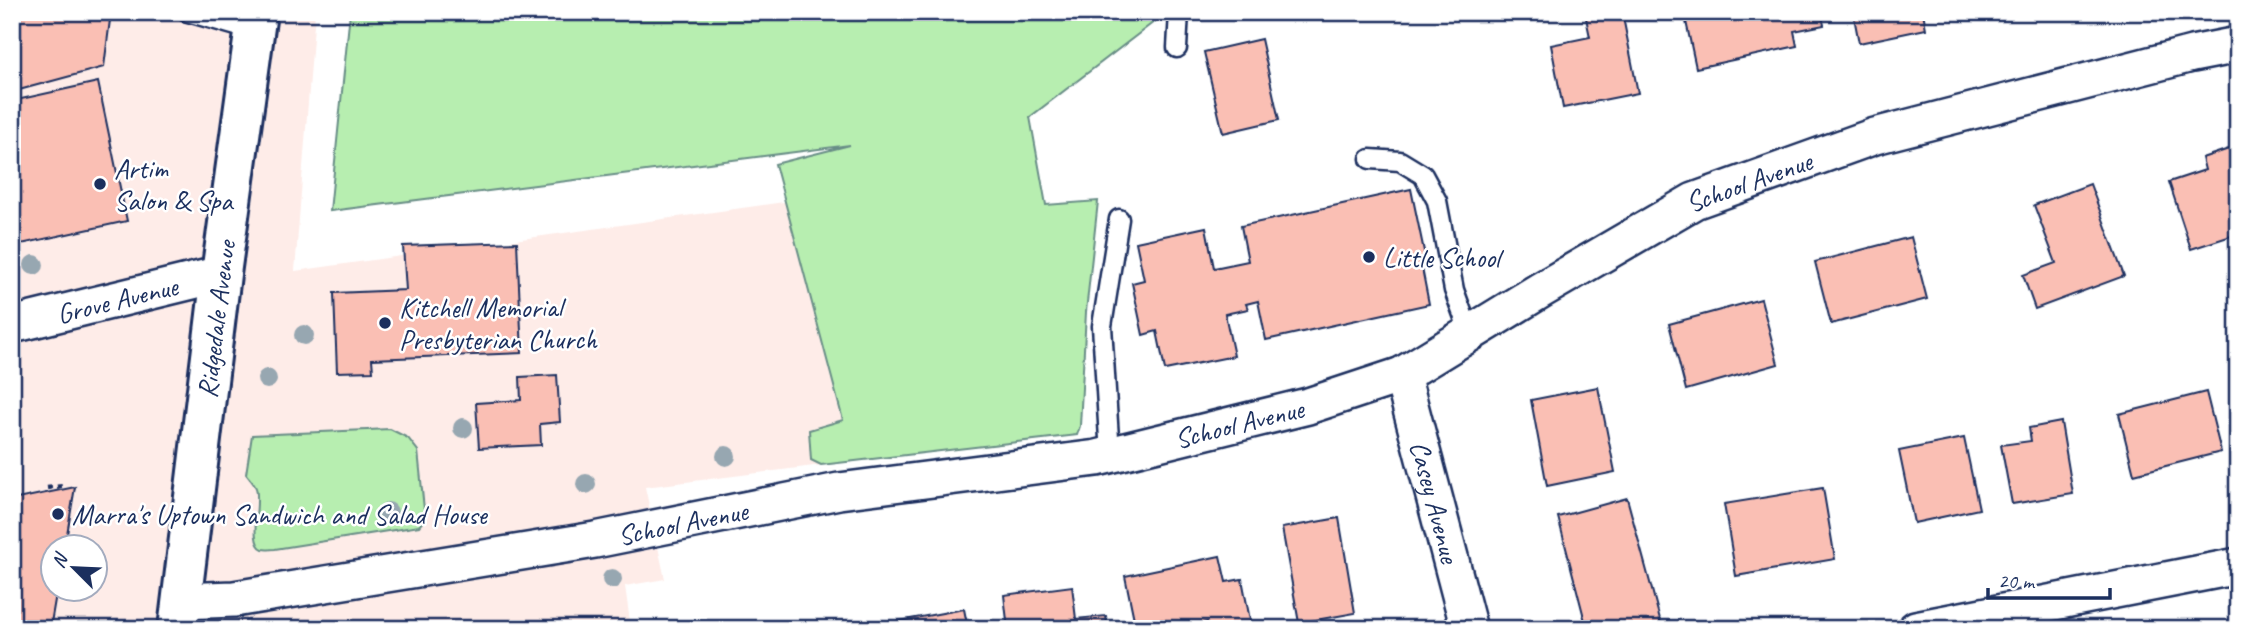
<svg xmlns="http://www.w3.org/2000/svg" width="2250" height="641" font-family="Caveat,sans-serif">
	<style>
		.built { fill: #feece8; fill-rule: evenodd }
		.green { fill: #b7eeb0; stroke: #698e87; stroke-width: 2 }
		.building { fill: #fabfb4; stroke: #1b2f5e; stroke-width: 2 }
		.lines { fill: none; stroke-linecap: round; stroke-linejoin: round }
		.lane-casing { stroke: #1b2f5e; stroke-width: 23 }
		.street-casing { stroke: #1b2f5e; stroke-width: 40 }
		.secondary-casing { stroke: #1b2f5e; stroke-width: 44 }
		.path { stroke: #1b2f5e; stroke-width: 4.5; stroke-dasharray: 5 5; stroke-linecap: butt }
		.lane { stroke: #fff; stroke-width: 18 }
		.street { stroke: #fff; stroke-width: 35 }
		.secondary { stroke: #fff; stroke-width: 38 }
		.tree { fill: #97a7b1 }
		.poi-dot { fill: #1b2f5e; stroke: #fff; stroke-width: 2.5 }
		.labels { text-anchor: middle; stroke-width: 5; stroke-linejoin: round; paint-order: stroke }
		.poi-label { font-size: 28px; fill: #1b2f5e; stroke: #fff; text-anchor: start }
		.street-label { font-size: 28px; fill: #1b2f5e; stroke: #fff }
	</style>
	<rect width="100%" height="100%" fill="#fff"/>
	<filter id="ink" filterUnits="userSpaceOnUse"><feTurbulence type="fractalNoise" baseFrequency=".0143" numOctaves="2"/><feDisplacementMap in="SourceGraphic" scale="14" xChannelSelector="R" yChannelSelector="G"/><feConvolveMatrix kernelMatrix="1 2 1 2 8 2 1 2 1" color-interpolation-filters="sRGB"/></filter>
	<g filter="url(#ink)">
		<!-- built -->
		<path class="built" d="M12 12H315L295 271 798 200 878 458 645 487 665 579 625 586 631 629H12ZM52 546H94V588H52Z"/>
		<!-- green -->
		<g class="green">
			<path d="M350 12H1167L1030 117 1046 205 1098 201 1086 312 1080 426 1077 435 821 465 811 460 809 430 843 420 775 164 850 145 330 211Z"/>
			<path d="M390 429 408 438 418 451 425 519 419 526 275 549C271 549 267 550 263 549 248 544 261 502 256 488 254 483 249 478 246 474L252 435Z"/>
		</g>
		<!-- building -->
		<g class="building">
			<path d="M12 12H111L104 67 19 90 12 65Z"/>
			<path d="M1622 12 1638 93 1563 108 1551 45 1590 37 1585 13Z"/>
			<path d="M1684 12H1821L1824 25 1794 31 1797 46 1696 68Z"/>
			<path d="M1853 12H1923L1926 29 1859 43Z"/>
			<path d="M1261 39 1279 120 1223 133 1204 52Z"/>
			<path d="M98 82 127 221 12 246V101Z"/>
			<path d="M2238 146V245L2234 247 2231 236 2191 249 2169 182 2205 170 2202 158Z"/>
			<path d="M2090 184 2124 276 2035 309 2023 275 2056 263 2034 205Z"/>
			<path d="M1411 189 1426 261 1421 263 1429 304 1266 340 1258 301 1246 304 1248 309 1225 314 1234 356 1165 370 1157 331 1143 335 1132 283 1144 280 1136 242 1206 227 1214 268 1248 261 1241 226Z"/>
			<path d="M1911 237 1927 299 1831 324 1815 262Z"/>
			<path d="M517 242 522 353 372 359 373 371 337 372 334 293 406 290 403 246Z"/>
			<path d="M1761 299 1778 364 1686 390 1669 324Z"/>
			<path d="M557 375 560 422 540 424 541 445 479 448 476 403 521 400 520 377Z"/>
			<path d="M1598 387 1615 472 1547 486 1531 400Z"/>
			<path d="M2206 392 2221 452 2134 474 2119 414Z"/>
			<path d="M2061 422 2073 494 2012 504 2001 445 2031 441 2029 428Z"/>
			<path d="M1964 438 1979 509 1914 523 1899 451Z"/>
			<path d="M75 487 65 546H52V588H57L50 629H12V500Z"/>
			<path d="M1823 488 1835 559 1736 576 1724 504Z"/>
			<path d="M1627 498 1661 623 1639 629H1587L1558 517Z"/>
			<path d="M1339 518 1355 613 1299 623 1282 528Z"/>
			<path d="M1220 556 1226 582 1242 579 1251 625 1233 629H1208L1207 622 1175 629H1136L1125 576Z"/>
			<path d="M1072 586 1076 619 1106 616 1108 629H1008L1004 595Z"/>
			<path d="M964 609 968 629H895L894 622Z"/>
		</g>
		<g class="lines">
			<!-- lane casing -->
			<g class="lane-casing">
				<g id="lane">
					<path d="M188 12 254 31"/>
					<path d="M1177 48 1179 12"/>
					<path d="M1370 159 1400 161 1423 175 1437 201 1454 290 1470 334"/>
					<path d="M1110 455 1102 326 1119 219"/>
				</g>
			</g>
			<!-- street casing -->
			<g class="street-casing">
				<g id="street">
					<path id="s1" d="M12 325 221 274"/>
					<path id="s2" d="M1402 375 1469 629"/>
					<path id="s3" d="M181 601 234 599 595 540 839 491 1097 458 1308 406 1402 375 1541 290 1694 201 1875 136 2192 54 2238 45"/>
					<path d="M1916 629 2238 566"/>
				</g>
			</g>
			<!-- secondary casing -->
			<g class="secondary-casing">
				<g id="secondary">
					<path id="s4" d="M178 629 221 274 257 12"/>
				</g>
			</g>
			<!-- path -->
			<path class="path" d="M47 488 63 486"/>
			<!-- lane -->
			<use href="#lane" class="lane"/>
			<!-- street -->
			<use href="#street" class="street"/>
			<!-- secondary -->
			<use href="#secondary" class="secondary"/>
		</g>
		<!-- trees -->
		<g class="tree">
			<circle cx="34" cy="265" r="10"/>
			<circle cx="304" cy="335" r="10"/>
			<circle cx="267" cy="379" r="10"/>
			<circle cx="463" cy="428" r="10"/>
			<circle cx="726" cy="456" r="10"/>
			<circle cx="586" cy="484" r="10"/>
			<circle cx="388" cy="512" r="10"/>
			<circle cx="612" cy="579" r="10"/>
		</g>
	</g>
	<!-- markers -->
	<g class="poi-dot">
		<circle cx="100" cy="184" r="7"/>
		<circle cx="1369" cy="257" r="7"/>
		<circle cx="385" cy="323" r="7"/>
		<circle cx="58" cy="514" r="7"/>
	</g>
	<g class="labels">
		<!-- poi labels -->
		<g class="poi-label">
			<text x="114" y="178">Artim<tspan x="114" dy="32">Salon &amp; Spa</tspan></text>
			<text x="1383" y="267">Little School</text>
			<text x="399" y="317">Kitchell Memorial<tspan x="399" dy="32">Presbyterian Church</tspan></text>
			<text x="72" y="524">Marra's Uptown Sandwich and Salad House</text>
		</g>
		<!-- street labels -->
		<g class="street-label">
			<text dy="10" stroke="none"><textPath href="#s3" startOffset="1642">School Avenue</textPath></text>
			<text dy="10" stroke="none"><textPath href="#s1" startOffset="108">Grove Avenue</textPath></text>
			<text dy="10" stroke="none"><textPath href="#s4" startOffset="312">Ridgedale Avenue</textPath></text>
			<text dy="10" stroke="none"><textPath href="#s3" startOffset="1074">School Avenue</textPath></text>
			<text dy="10" stroke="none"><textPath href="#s2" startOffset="131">Casey Avenue</textPath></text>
			<text dy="10" stroke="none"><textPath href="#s3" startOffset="508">School Avenue</textPath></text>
		</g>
	</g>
	<!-- margin -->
	<rect width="2250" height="641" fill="none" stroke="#fff" stroke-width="42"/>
	<rect x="21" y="21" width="2208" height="599" fill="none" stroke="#1b2f5e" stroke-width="2.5" filter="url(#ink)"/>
	<!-- north arrow -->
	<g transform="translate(74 568) rotate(294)"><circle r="33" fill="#ffffff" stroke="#a4acbf" stroke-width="2"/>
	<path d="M0-5L12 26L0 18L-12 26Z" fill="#1b2f5e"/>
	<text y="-10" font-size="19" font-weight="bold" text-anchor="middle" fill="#1b2f5e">N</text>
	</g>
	<!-- scale -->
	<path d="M1988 588v10h122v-10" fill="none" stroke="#1b2f5e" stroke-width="3.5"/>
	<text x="1998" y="588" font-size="21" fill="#1b2f5e" stroke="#ffffff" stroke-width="5" paint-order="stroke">20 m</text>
</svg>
